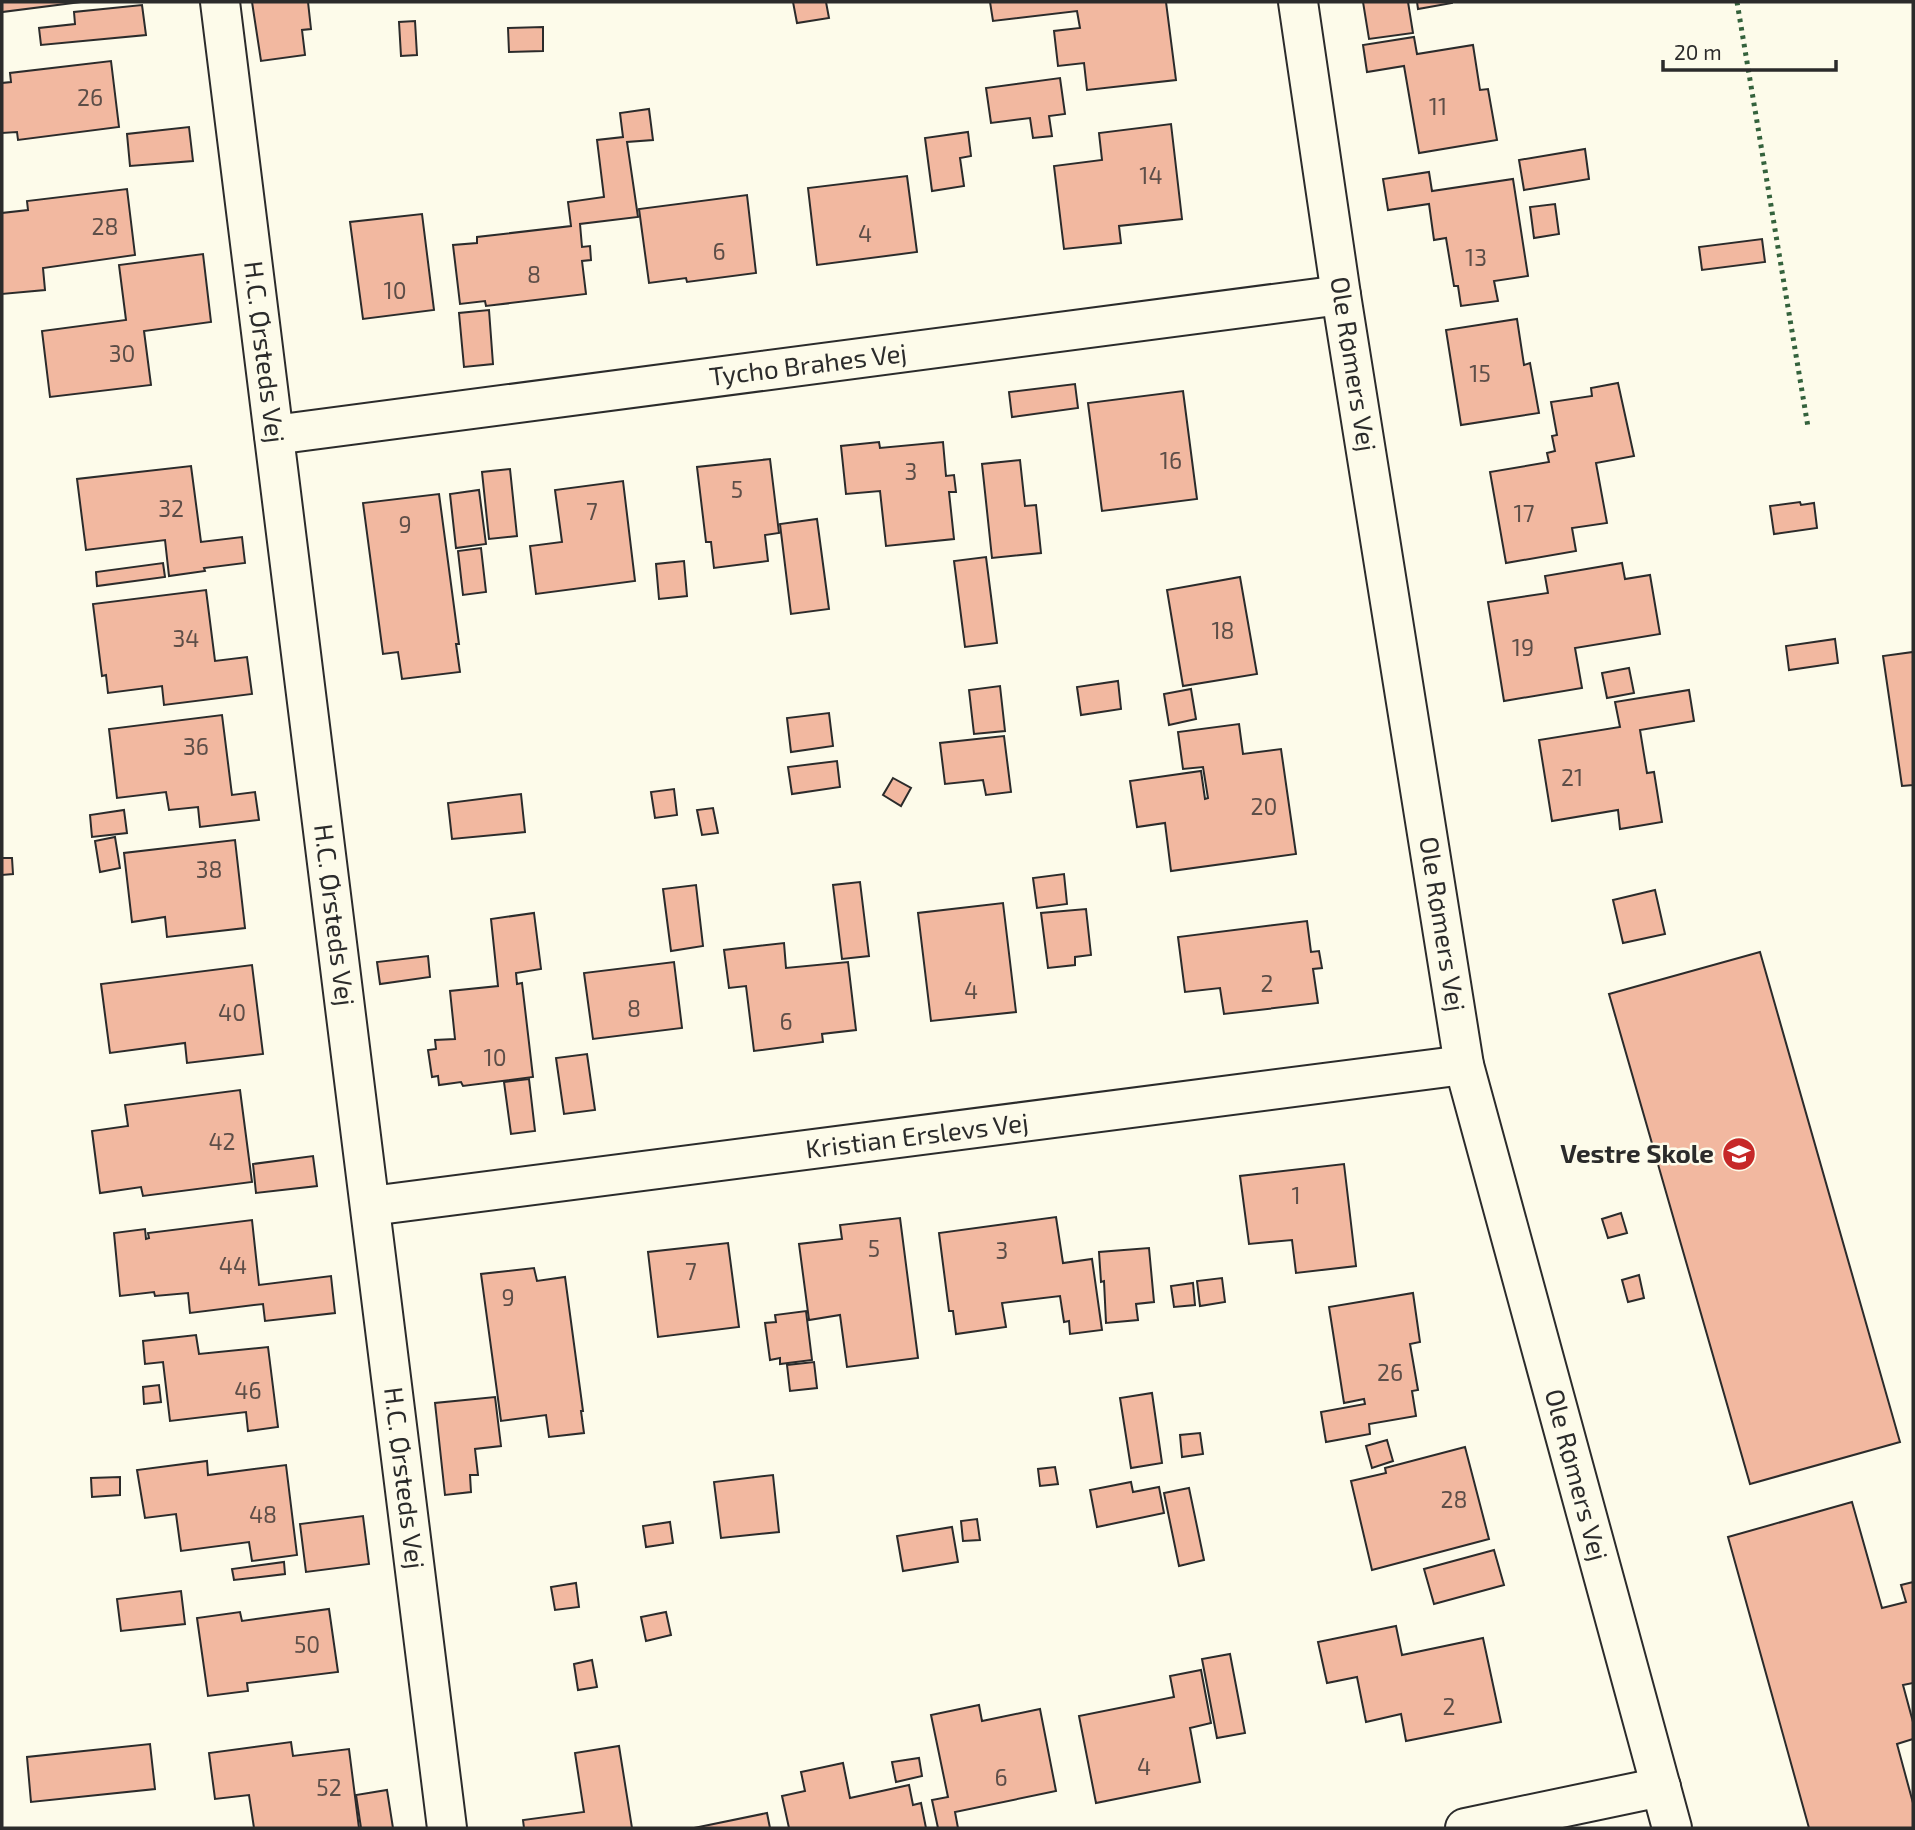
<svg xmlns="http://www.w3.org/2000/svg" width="1915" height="1830" font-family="'Exo 2',sans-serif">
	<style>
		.building { fill: #f2b8a0; stroke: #2b2b2b; stroke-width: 2 }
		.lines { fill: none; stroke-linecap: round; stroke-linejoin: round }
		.minor-casing { stroke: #2b2b2b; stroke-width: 42 }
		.tertiary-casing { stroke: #2b2b2b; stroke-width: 42 }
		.minor { stroke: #fdfbea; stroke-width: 38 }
		.tertiary { stroke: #fdfbea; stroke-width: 38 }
		.hedge { stroke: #34623c; stroke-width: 5; stroke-dasharray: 3.5 5; stroke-linecap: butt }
		.labels { text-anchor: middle; stroke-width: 5; stroke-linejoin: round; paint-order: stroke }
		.number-label { font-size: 23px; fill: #5d4e48 }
		.street-label { font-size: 26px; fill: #2b2b2b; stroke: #fdfbea }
		.poi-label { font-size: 26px; font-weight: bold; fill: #2b2b2b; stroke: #fdfbea; text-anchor: end }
	</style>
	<rect width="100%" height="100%" fill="#fdfbea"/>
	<!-- building -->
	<g class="building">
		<path d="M2 2H81L2 12Z"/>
		<path d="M252 2H308L311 29 302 30 305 55 261 61Z"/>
		<path d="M793 2H826L829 18 797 23Z"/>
		<path d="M990 2H1166L1176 80 1087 90 1084 63 1058 66 1054 31 1080 28 1077 11 993 21Z"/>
		<path d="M1363 2H1408L1413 33 1369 39Z"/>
		<path d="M1417 2H1452V3L1418 9Z"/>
		<path d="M142 5 146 35 41 45 39 28 75 24 74 12Z"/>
		<path d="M415 21 417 55 401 56 399 22Z"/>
		<path d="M543 27V51L509 52 508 28Z"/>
		<path d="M1414 37 1417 54 1473 45 1480 90 1488 89 1497 140 1419 153 1404 66 1367 72 1363 45Z"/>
		<path d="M111 61 119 127 18 140 17 132 2 133V83L11 82 10 73Z"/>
		<path d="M1060 78 1065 114 1049 116 1052 136 1033 138 1030 118 991 123 986 88Z"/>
		<path d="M649 109 653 140 627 142 638 217 580 224 582 247 590 246 591 260 582 261 586 294 486 306 485 301 460 304 453 245 477 243V237L571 226 568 202 604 197 597 140 623 137 620 113Z"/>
		<path d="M1171 124 1182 219 1119 226 1121 243 1064 249 1054 166 1102 160 1099 133Z"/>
		<path d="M189 127 193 161 130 166 127 134Z"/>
		<path d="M968 132 971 156 960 158 964 186 932 191 925 138Z"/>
		<path d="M1585 149 1589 179 1524 190 1519 160Z"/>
		<path d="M1429 172 1432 191 1513 179 1528 276 1494 281 1498 301 1461 306 1458 286H1454L1446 238 1434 240 1429 204 1388 210 1383 179Z"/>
		<path d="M907 176 917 252 817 265 808 188Z"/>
		<path d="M127 189 135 255 43 268 45 290 2 294V213L28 210 27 201Z"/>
		<path d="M747 195 756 273 687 282 686 278 649 283 639 209Z"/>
		<path d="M1555 204 1559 234 1534 238 1530 207Z"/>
		<path d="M422 214 434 310 363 319 350 222Z"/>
		<path d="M1762 239 1765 262 1702 270 1699 247Z"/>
		<path d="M203 254 211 322 144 331 151 385 50 397 42 331 126 320 119 265Z"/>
		<path d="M489 310 493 364 464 367 459 313Z"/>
		<path d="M1517 319 1524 365 1530 363 1539 413 1461 425 1446 330Z"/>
		<path d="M1618 383 1634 456 1596 463 1607 523 1572 528 1576 551 1506 563 1490 472 1549 462 1547 453 1555 451 1552 436 1557 435 1551 402 1592 396 1591 388Z"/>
		<path d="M1075 384 1078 408 1012 417 1009 392Z"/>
		<path d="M1183 391 1197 499 1102 511 1088 403Z"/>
		<path d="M879 442 880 448 943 442 946 476 954 475 956 492H949L954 539 886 546 880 491 846 494 841 446Z"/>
		<path d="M770 459 779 533 765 535 768 561 714 568 711 542H706L697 467Z"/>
		<path d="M1020 460 1025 506 1036 505 1041 553 992 558 982 464Z"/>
		<path d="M191 466 201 542 242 537 245 563 204 568 205 571 169 576 165 540 86 550 77 479Z"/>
		<path d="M510 469 517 536 489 539 482 472Z"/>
		<path d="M623 481 635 581 536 594 530 546 562 542 555 490Z"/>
		<path d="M479 490 486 544 456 548 450 494Z"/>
		<path d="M439 494 459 644H456L460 672 402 679 398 652 383 654 363 503Z"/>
		<path d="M1800 502 1801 505 1814 503 1817 528 1774 534 1770 506Z"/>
		<path d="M817 519 829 609 791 614 780 524Z"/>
		<path d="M481 548 486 592 463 595 458 551Z"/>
		<path d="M986 557 997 643 965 647 954 561Z"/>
		<path d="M684 561 687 596 659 599 656 564Z"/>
		<path d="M163 563 165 577 97 586 96 572Z"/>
		<path d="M1622 563 1625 579 1650 575 1660 634 1575 648 1582 688 1504 701 1488 602 1548 593 1545 576Z"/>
		<path d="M1240 577 1257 674 1183 686 1167 590Z"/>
		<path d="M206 590 215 661 247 657 252 694 164 705 162 686 108 693 106 675 102 676 93 604Z"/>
		<path d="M1835 639 1838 663 1789 670 1786 646Z"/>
		<path d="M1913 652V785L1902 786 1883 656Z"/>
		<path d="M1629 668 1634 693 1607 698 1602 673Z"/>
		<path d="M1118 681 1121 709 1081 715 1077 687Z"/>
		<path d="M1000 686 1005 731 974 734 969 690Z"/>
		<path d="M1191 689 1196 719 1169 725 1164 694Z"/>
		<path d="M1689 690 1694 721 1640 730 1647 773 1654 772 1662 822 1620 829 1618 810 1552 821 1539 740 1620 727 1615 702Z"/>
		<path d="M829 713 833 746 791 752 787 718Z"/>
		<path d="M222 715 232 795 255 792 259 820 200 827 198 807 169 810 166 792 117 798 109 729Z"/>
		<path d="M1239 724 1243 754 1281 749 1296 854 1171 871 1165 823 1137 827 1130 781 1201 771 1205 799 1208 798 1203 767 1183 769 1178 732Z"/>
		<path d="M1004 736 1011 792 986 795 983 780 945 784 940 743Z"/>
		<path d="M837 761 840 787 792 794 788 767Z"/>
		<path d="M893 778 911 788 901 806 883 795Z"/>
		<path d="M674 789 677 815 655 818 651 792Z"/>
		<path d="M521 794 525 832 452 839 448 803Z"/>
		<path d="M713 808 718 833 702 835 697 810Z"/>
		<path d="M124 810 127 833 92 837 90 815Z"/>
		<path d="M115 837 120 868 100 872 95 841Z"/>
		<path d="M235 840 245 928 167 937 165 917 132 922 124 853Z"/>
		<path d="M2 858H12L13 874 2 875Z"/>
		<path d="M1064 874 1067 904 1037 908 1033 878Z"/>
		<path d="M860 882 869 956 842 959 833 885Z"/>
		<path d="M696 885 703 946 671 951 663 889Z"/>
		<path d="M1655 890 1665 934 1623 943 1613 900Z"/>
		<path d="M1003 903 1016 1012 931 1021 918 913Z"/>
		<path d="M1086 909 1091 955 1075 957V965L1048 968 1041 913Z"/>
		<path d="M534 913 541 969 516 973 517 984 522 983 533 1077 463 1086 461 1082 439 1085 438 1076 432 1077 428 1050 436 1049 435 1040 455 1039 450 991 498 986 491 919Z"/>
		<path d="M1307 921 1311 952 1319 951 1322 968 1313 969 1318 1003 1224 1014 1220 988 1185 992 1178 937Z"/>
		<path d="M784 943 786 968 848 962 856 1030 822 1034 823 1042 754 1051 746 986 729 988 724 950Z"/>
		<path d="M1760 952 1900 1442 1750 1484 1609 994Z"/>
		<path d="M428 956 430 977 380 984 377 962Z"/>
		<path d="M674 962 682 1028 593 1039 584 973Z"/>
		<path d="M252 965 263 1054 187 1063 185 1043 110 1053 101 984Z"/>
		<path d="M587 1054 595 1110 564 1114 556 1058Z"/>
		<path d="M529 1079 535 1131 511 1134 504 1082Z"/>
		<path d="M240 1090 252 1182 143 1196 141 1187 100 1193 92 1131 128 1126 125 1105Z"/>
		<path d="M313 1156 317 1186 256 1193 253 1164Z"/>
		<path d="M1344 1164 1356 1266 1296 1273 1292 1240 1249 1244 1240 1176Z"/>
		<path d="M1621 1213 1627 1233 1608 1238 1602 1219Z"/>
		<path d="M1056 1217 1063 1263 1092 1259 1102 1330 1070 1334 1069 1321 1064 1322 1060 1296 1002 1303 1006 1327 956 1334 953 1311H949L939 1233Z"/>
		<path d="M900 1218 918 1358 847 1367 840 1315 809 1320 799 1244 842 1239 840 1225Z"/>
		<path d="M252 1220 259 1285 331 1276 335 1313 265 1321 263 1304 190 1313 188 1293 155 1296 154 1292 120 1296 114 1233 145 1229 146 1239 149 1238 148 1233Z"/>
		<path d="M728 1243 739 1327 658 1337 648 1252Z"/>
		<path d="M1149 1248 1154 1302 1136 1304 1138 1320 1106 1323 1104 1281 1101 1282 1099 1252Z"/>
		<path d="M534 1268 537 1281 565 1277 583 1411H581L584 1433 549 1437 546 1415 501 1421 481 1274Z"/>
		<path d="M1639 1275 1644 1298 1628 1302 1622 1280Z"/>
		<path d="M1222 1278 1225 1302 1200 1306 1197 1281Z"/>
		<path d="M1193 1283 1195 1305 1174 1307 1171 1286Z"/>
		<path d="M1413 1293 1420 1342 1410 1344 1418 1390 1412 1391 1416 1416 1369 1424 1370 1434 1326 1442 1321 1412 1365 1404 1364 1399 1344 1403 1329 1307Z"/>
		<path d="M806 1311 812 1360 780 1364V1358L770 1360 765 1323 776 1322 775 1315Z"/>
		<path d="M196 1335 199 1354 268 1347 278 1427 248 1431 246 1412 170 1421 163 1362 145 1364 143 1341Z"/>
		<path d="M814 1362 817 1388 790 1391 787 1365Z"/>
		<path d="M159 1385 161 1402 144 1404 143 1387Z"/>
		<path d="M1152 1393 1162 1463 1131 1468 1120 1398Z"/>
		<path d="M495 1397 501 1446 475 1449 478 1475H470L471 1492 445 1495 435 1403Z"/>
		<path d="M1200 1433 1203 1454 1182 1457 1180 1435Z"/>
		<path d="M1387 1440 1393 1461 1372 1468 1366 1446Z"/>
		<path d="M1465 1447 1489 1539 1372 1570 1351 1481 1386 1473 1385 1468Z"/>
		<path d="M207 1461 208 1475 286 1465 297 1555 252 1561 249 1542 181 1551 176 1514 145 1518 137 1470Z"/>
		<path d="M1055 1467 1058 1484 1040 1486 1038 1469Z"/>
		<path d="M773 1475 779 1532 721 1538 714 1482Z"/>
		<path d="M120 1477V1495L92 1497 91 1478Z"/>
		<path d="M1131 1482 1133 1492 1159 1487 1164 1513 1097 1527 1090 1490Z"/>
		<path d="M1189 1488 1204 1560 1179 1566 1164 1493Z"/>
		<path d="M1852 1502 1882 1608 1906 1602 1901 1585 1913 1582V1683L1903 1685 1913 1722V1739L1897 1744 1913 1803V1828H1809L1728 1537Z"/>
		<path d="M363 1516 369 1564 306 1572 300 1524Z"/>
		<path d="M977 1519 980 1540 963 1541 961 1521Z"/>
		<path d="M670 1522 673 1543 646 1547 643 1526Z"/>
		<path d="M952 1527 958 1562 903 1571 897 1536Z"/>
		<path d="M1494 1550 1504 1585 1434 1604 1424 1569Z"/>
		<path d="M284 1562 285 1574 234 1580 232 1569Z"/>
		<path d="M576 1583 579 1607 555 1610 551 1587Z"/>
		<path d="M181 1591 185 1624 121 1631 117 1599Z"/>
		<path d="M329 1609 338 1672 247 1683 248 1691 208 1696 197 1618 240 1612 242 1621Z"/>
		<path d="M666 1612 671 1635 646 1641 641 1617Z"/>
		<path d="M1396 1626 1402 1655 1483 1638 1501 1722 1406 1741 1401 1714 1366 1722 1357 1677 1327 1683 1318 1642Z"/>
		<path d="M1230 1654 1245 1733 1217 1738 1202 1659Z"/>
		<path d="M592 1660 597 1687 578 1690 574 1664Z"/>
		<path d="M1201 1670 1211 1723 1190 1728 1200 1782 1096 1803 1079 1716 1174 1697 1170 1676Z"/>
		<path d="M979 1705 982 1721 1040 1709 1056 1791 955 1812 958 1828H938L932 1800 948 1797 931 1715Z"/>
		<path d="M291 1742 293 1756 349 1749 359 1828H254L249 1795 215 1799 209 1753Z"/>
		<path d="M150 1744 155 1789 31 1802 27 1757Z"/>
		<path d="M619 1746 632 1828H524L523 1820 584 1812 575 1753Z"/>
		<path d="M919 1758 922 1776 896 1782 892 1762Z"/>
		<path d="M843 1763 850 1798 909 1785 913 1805 921 1803 926 1828H789L782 1796 805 1791 801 1772Z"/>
		<path d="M387 1790 393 1828H361L356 1795Z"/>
		<path d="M767 1813 770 1828H694Z"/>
	</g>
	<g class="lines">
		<!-- minor casing -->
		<g class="minor-casing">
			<g id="minor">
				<path d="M220 2 447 1828"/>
				<path d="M274 435 1341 295"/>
				<path d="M371 1206 1464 1065"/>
				<path d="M1465 1828 1661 1787"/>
			</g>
		</g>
		<!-- tertiary casing -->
		<g class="tertiary-casing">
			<path id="tertiary" d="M1298 2 1341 295 1464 1065 1672 1828"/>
		</g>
		<!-- minor -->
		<use href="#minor" class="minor"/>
		<!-- tertiary -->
		<use href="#tertiary" class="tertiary"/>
		<!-- hedge -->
		<path class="hedge" d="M1737 2 1808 427"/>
	</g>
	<!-- icons -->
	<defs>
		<g id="school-disc" transform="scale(1.75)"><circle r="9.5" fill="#c62828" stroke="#fdfbea"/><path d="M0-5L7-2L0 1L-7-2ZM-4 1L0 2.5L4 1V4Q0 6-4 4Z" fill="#fff"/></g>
	</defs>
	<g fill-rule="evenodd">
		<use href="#school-disc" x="1739" y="1154"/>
	</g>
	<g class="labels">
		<!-- number labels -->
		<g class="number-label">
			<text x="90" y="106">26</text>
			<text x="1438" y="115">11</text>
			<text x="1151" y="184">14</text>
			<text x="105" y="235">28</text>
			<text x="865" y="242">4</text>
			<text x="719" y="260">6</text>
			<text x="1476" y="266">13</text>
			<text x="534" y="283">8</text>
			<text x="395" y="299">10</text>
			<text x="122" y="362">30</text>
			<text x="1480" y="382">15</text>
			<text x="1171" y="469">16</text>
			<text x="911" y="480">3</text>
			<text x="737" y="498">5</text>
			<text x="171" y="517">32</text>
			<text x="592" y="520">7</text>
			<text x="1524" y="522">17</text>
			<text x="405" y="533">9</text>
			<text x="1223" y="639">18</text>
			<text x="186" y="647">34</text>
			<text x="1523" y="656">19</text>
			<text x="196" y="755">36</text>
			<text x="1572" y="786">21</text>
			<text x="1264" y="815">20</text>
			<text x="209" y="878">38</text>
			<text x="1267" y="992">2</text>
			<text x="971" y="999">4</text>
			<text x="634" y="1017">8</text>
			<text x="232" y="1021">40</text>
			<text x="786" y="1030">6</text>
			<text x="495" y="1066">10</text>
			<text x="222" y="1150">42</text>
			<text x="1296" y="1204">1</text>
			<text x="874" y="1257">5</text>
			<text x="1002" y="1259">3</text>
			<text x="233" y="1274">44</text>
			<text x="691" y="1280">7</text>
			<text x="508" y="1306">9</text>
			<text x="1390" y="1381">26</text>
			<text x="248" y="1399">46</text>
			<text x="1454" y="1508">28</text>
			<text x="263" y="1523">48</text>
			<text x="307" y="1653">50</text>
			<text x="1449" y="1715">2</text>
			<text x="1144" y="1775">4</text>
			<text x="1001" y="1786">6</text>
			<text x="329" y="1796">52</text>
		</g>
		<!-- street labels -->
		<g class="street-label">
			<text transform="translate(264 352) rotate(83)" y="9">H.C. Ørsteds Vej</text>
			<text transform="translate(1353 364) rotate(81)" y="9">Ole Rømers Vej</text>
			<text transform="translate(808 365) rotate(-7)" y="9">Tycho Brahes Vej</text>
			<text transform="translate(334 915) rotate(83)" y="9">H.C. Ørsteds Vej</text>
			<text transform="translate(1442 924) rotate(81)" y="9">Ole Rømers Vej</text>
			<text transform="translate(917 1136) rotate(-7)" y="9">Kristian Erslevs Vej</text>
			<text transform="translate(1576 1475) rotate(75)" y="9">Ole Rømers Vej</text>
			<text transform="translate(404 1478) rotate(83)" y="9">H.C. Ørsteds Vej</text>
		</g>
		<!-- poi labels -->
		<g class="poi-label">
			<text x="1714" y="1163">Vestre Skole</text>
		</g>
	</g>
	<!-- border -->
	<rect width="1915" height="1830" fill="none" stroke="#2b2b2b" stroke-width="7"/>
	<!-- scale -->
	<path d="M1663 60v10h173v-10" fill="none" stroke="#2b2b2b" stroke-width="3.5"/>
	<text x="1674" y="60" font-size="21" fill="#2b2b2b" stroke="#fdfbea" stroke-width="5" paint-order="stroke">20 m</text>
</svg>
